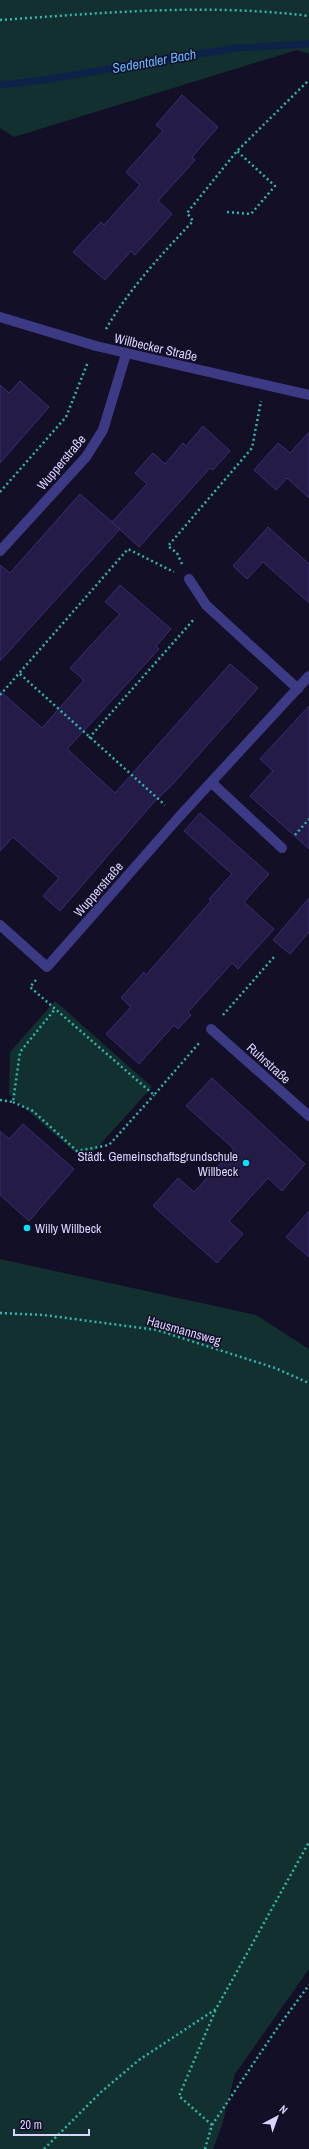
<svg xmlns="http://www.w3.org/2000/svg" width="309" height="2149" font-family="'Archivo Narrow',sans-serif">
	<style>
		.green { fill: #12302f }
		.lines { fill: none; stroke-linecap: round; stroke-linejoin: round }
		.stream { stroke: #0c2248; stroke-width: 7 }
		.building { fill: #241b47; stroke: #3b2d73 }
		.path { stroke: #2fb8b0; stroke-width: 2.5; stroke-dasharray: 2 3; stroke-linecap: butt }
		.street { stroke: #3d3a85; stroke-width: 10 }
		.poi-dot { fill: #00e5ff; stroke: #130f26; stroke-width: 1.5 }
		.labels { text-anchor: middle; stroke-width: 3; stroke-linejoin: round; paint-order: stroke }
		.street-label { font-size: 13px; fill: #d9d4ff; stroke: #130f26 }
		.poi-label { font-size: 13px; fill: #d9d4ff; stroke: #130f26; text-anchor: end }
		.water-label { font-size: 14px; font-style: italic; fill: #62b6ff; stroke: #130f26 }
	</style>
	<rect width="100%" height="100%" fill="#130f26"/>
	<!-- green -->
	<g class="green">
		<path d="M0 0H309V54L297 50 14 137 0 128Z"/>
		<path d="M55 1001 152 1087 85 1161 9 1094 10 1052Z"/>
		<path d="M0 1259 256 1315 309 1349V1969L235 2074 222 2125 213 2149H0Z"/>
	</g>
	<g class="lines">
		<!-- stream -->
		<path class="stream" d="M0 85 43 80 236 48 309 44"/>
	</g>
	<!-- building -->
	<g class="building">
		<path d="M182 95 218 127 192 157 195 160 158 201 172 214 135 255 131 251 105 280 73 252 101 222 104 225 140 185 126 172 163 131 156 125Z"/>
		<path d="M20 381 49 407 0 463V385L9 393Z"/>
		<path d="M203 426 230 451 213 470 210 468 139 547 112 522 147 484 135 473 153 453 165 464 183 443 186 446Z"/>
		<path d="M309 432V498L287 478 276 490 254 470 278 443 290 453Z"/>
		<path d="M80 494 120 529 0 661V565L10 573Z"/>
		<path d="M268 527 309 564V603L263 562 247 579 233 566Z"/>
		<path d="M120 585 171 629 156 646 159 649 67 749 115 793 230 664 258 688 171 786 153 803 60 911 43 896 59 878 13 837 0 851V691L42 728 84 680 70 668 120 614 105 602Z"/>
		<path d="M309 706V849L250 796 273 771 260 759Z"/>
		<path d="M200 813 269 874 244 902 274 929 238 969 232 963 188 1012 191 1015 178 1029 174 1025 139 1064 106 1034 131 1007 121 998 144 972 146 975 211 901 209 899 232 874 184 831Z"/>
		<path d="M309 898V932L290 954 273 940Z"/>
		<path d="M212 1078 305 1164 282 1191 268 1178 229 1221 243 1234 217 1263 153 1206 178 1178 194 1192 234 1149 186 1106Z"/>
		<path d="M23 1124 74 1169 29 1221 0 1195V1131L9 1139Z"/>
		<path d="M309 1211V1257L286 1237Z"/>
	</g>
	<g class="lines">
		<!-- path -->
		<g class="path">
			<path d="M0 20C103 13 206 3 309 16"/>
			<path d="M227 212 251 214 275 186 237 151"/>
			<path d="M106 329C129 289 161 255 193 221L187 213 237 151 309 80"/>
			<path d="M0 492 66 417 88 362"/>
			<path d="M182 564 177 553 168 546 252 448 261 401"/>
			<path d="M20 674 165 805"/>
			<path d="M0 695 128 549 174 572"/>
			<path d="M89 738 195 618"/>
			<path d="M295 835 309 819"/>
			<path d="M36 980 30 987 154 1095 200 1042"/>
			<path d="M223 1015 274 957"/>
			<path d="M0 1100 13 1102 20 1052 55 1009"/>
			<path d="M13 1102 33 1111 77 1151 109 1145 154 1095"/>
			<path d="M0 1313 44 1315 157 1330 275 1368 309 1383"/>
			<path d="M212 2125 179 2096 216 2009"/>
			<path d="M44 2149 101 2092 139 2060 216 2009 309 1842"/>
			<path d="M205 2149 212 2125 278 2027 309 1985"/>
		</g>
		<!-- street -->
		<g class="street">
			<path d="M0 317 96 346 309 395"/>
			<path d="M0 551 86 457 103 430 126 354"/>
			<path d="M189 579 206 605 298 689"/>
			<path d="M212 783 282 848"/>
			<path d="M0 925 47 967 179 817 309 676"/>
			<path d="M211 1029 309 1116"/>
		</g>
	</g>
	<!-- markers -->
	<g class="poi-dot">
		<circle cx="246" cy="1163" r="4"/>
		<circle cx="27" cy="1228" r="4"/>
	</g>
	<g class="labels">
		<!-- street labels -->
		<g class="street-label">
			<text transform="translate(156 347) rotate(13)" y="5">Willbecker Straße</text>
			<text transform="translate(61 462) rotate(-50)" y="5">Wupperstraße</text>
			<text transform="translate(98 889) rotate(-49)" y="5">Wupperstraße</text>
			<text transform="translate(269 1063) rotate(42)" y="5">Ruhrstraße</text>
			<text transform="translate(184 1330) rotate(16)" y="5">Hausmannsweg</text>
		</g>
		<!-- poi labels -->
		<g class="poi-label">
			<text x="238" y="1161">Städt. Gemeinschaftsgrundschule<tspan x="238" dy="15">Willbeck</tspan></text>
			<text x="35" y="1233" text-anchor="start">Willy Willbeck</text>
		</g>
		<!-- water labels -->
		<g class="water-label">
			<text transform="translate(154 61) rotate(-10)" y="5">Sedentaler Bach</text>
		</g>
	</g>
	<!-- north arrow -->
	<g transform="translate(277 2117) rotate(41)" stroke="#130f26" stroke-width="3" paint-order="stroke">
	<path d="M0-3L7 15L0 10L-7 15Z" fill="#d9d4ff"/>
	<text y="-6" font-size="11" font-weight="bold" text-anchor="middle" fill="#d9d4ff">N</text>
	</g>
	<!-- scale -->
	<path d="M14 2129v6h75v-6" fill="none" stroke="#d9d4ff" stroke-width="2"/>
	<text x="20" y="2129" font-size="12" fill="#d9d4ff" stroke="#130f26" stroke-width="3" paint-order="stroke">20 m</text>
</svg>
